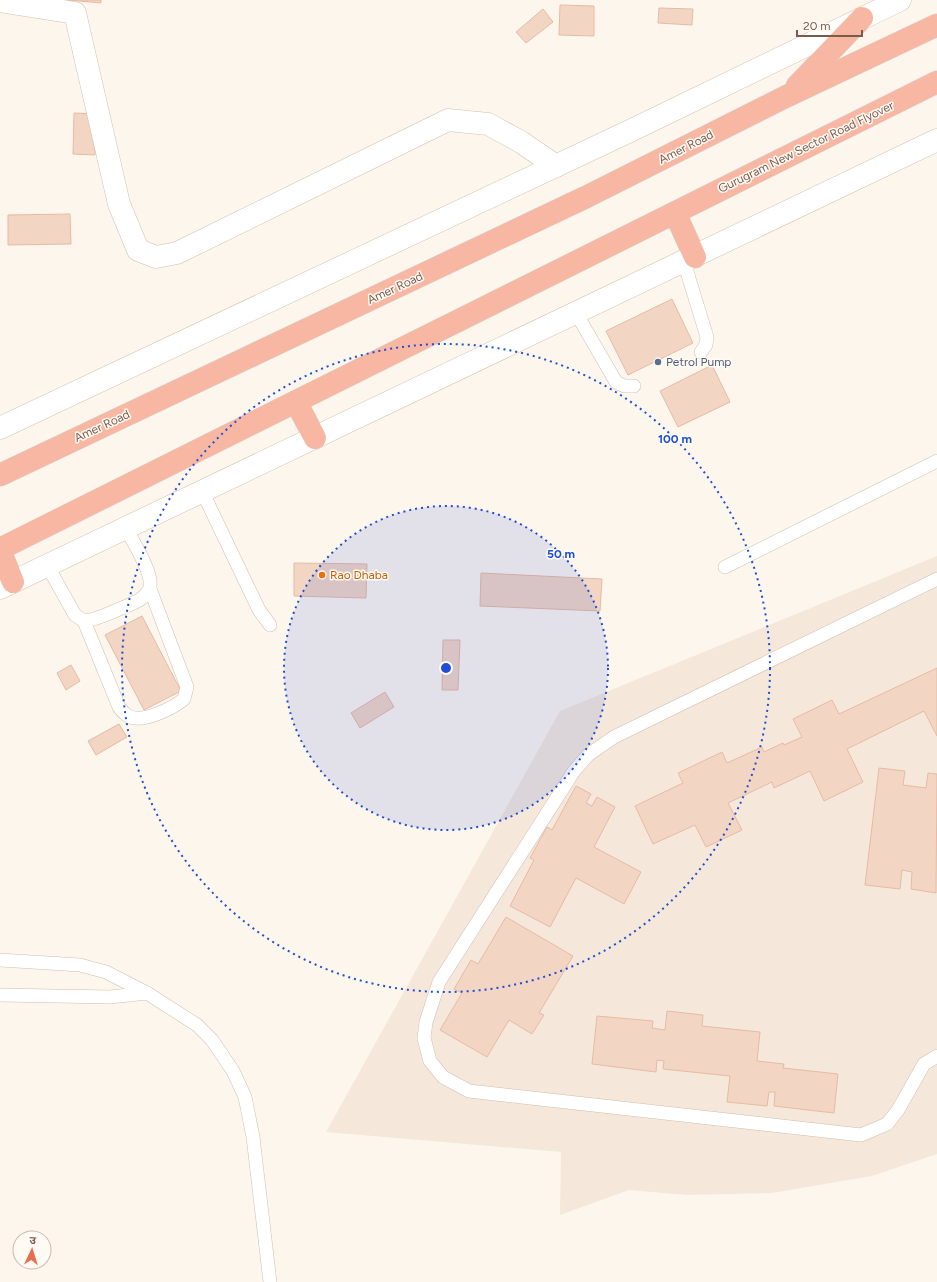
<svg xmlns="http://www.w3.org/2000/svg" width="937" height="1282" font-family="Figtree,'Noto Sans Devanagari',sans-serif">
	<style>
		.residential { fill: #f5e8da }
		.building { fill: #f3d5c3; stroke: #e6bba3 }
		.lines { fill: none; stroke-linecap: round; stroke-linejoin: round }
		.lane-casing { stroke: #d1beb0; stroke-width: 14 }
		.street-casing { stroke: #d1beb0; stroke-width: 23 }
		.secondary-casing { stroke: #d6c0b0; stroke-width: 23 }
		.highway-casing { stroke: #dad1cd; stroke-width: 23 }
		.lane { stroke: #fff; stroke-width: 13 }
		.street { stroke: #fff; stroke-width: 22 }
		.secondary { stroke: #fff; stroke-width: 22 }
		.highway { stroke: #f7b7a3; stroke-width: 22 }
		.ring { fill: none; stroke: #1d4ed8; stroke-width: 2; stroke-dasharray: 2 4 }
		.service-dot { fill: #5c6f8a; stroke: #fffaf3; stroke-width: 1.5 }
		.food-dot { fill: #e8710a; stroke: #fffaf3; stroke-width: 1.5 }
		.labels { text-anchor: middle; stroke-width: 3; stroke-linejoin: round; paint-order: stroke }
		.street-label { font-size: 12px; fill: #7a5c4d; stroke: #fffaf3 }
		.service-label { font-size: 12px; fill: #4e5e75; stroke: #fffaf3; text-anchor: start }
		.food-label { font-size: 12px; fill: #c56008; stroke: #fffaf3; text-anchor: start }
		.centre { fill: #1d4ed8; stroke: #fffaf3; stroke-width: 2 }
		.ring-label { font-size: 12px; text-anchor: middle; font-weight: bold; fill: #1d4ed8; stroke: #fffaf3; stroke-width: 3; stroke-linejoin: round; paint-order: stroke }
	</style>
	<rect width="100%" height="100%" fill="#fdf6ec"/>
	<!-- residential -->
	<path class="residential" d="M937 556V1154L872 1176 772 1193 686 1195 629 1190 560 1215 561 1152 326 1132 560 711Z"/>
	<!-- building -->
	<g class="building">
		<path d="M68 0H101V3Z"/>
		<path d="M560 5 594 6V36L559 35Z"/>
		<path d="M659 8 693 9 692 25 658 23Z"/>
		<path d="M543 9 553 22 526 43 516 32Z"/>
		<path d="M74 113 96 114 95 155 73 154Z"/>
		<path d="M70 214 71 244 8 245V215Z"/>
		<path d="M672 299 693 343 628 375 606 331Z"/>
		<path d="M712 365 730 402 678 427 660 391Z"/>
		<path d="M294 563 367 564 366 598 294 596Z"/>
		<path d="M481 573 602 579 600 611 480 606Z"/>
		<path d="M142 616 181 691 144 710 105 635Z"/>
		<path d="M443 640H460L458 690H442Z"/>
		<path d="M71 665 80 681 66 690 57 673Z"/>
		<path d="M937 668V736L924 711 847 749 863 782 824 801 810 771 774 788 772 782 728 803 742 830 706 847 695 825 653 844 635 806 683 783 678 773 722 752 727 763 762 747 764 752 783 743 784 745 802 737 793 719 832 700 839 714Z"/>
		<path d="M385 692 394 707 360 728 351 713Z"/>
		<path d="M119 724 127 737 96 755 88 741Z"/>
		<path d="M879 768 905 771 903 785 926 788 928 773 937 774 936 893 911 889 912 872 902 870 900 889 865 885Z"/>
		<path d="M576 786 591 794 586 803 592 806 597 797 615 807 594 847 641 872 624 904 576 878 550 927 510 906 534 860 530 858 547 827 552 830Z"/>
		<path d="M506 917 573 956 539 1013 544 1015 532 1034 509 1020 487 1057 440 1030 462 993 454 989 471 960 478 964Z"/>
		<path d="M667 1011 703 1015 702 1026 760 1032 757 1061 784 1064 783 1068 838 1074 834 1113 774 1106 775 1092H769L767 1106 727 1102 730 1076 663 1069 664 1061 657 1060 656 1072 592 1064 597 1016 653 1021 652 1028 665 1030Z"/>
	</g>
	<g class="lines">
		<!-- lane casing -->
		<g class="lane-casing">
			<g id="lane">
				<path d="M684 262 707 337 706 345 701 352"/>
				<path d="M576 313 616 382 624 386H634"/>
				<path d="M202 491 259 610 270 625"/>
				<path d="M47 565 75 615 84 621C97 620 109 613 122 608 131 604 144 600 149 590 156 576 132 541 126 528"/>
				<path d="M725 567 937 461"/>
				<path d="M937 579 614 737 588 755 574 771 439 982 426 1022 424 1038 430 1061 443 1077 469 1091 861 1135 887 1124 898 1110 924 1064 937 1056"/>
				<path d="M84 621 119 707C121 710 125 714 128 716 142 724 173 708 184 699L187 687 150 589"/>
				<path d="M0 960 80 965 106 972 147 993 197 1025 212 1040 233 1071 245 1097 253 1137 270 1282"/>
				<path d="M0 995 110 997 147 993"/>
			</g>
		</g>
		<!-- street casing -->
		<g class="street-casing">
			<path id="street" d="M0 1 75 13 119 204 138 250 156 257 177 253 448 120 488 124 521 142 556 166"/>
		</g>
		<!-- secondary casing -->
		<g class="secondary-casing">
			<g id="secondary">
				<path d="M0 428 632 130 900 0"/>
				<path d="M0 588 937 140"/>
			</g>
		</g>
		<!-- highway casing -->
		<g class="highway-casing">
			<g id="highway">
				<path d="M797 86 862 18"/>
				<path d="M675 213 695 257"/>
				<path d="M296 402 315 438"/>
				<path d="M0 475 586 197 787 96 937 25"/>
				<path d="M0 549 937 82"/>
				<path d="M0 551 13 582"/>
			</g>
		</g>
		<!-- lane -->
		<use href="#lane" class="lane"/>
		<!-- street -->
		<use href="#street" class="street"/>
		<!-- secondary -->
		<use href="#secondary" class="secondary"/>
		<!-- highway -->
		<use href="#highway" class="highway"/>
	</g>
	<!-- distance rings -->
	<circle cx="446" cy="668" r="162" fill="#1d4ed8" fill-opacity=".12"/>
	<g class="ring">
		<circle cx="446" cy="668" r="162"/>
		<circle cx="446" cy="668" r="324"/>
	</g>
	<!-- markers -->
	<circle class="service-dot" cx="658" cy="362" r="4"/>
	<circle class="food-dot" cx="322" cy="575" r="4"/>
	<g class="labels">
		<!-- street labels -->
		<g class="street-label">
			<text transform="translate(686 147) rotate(-27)" y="4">Amer Road</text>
			<text transform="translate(806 147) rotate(-26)" y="4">Gurugram New Sector Road Flyover</text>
			<text transform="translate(395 288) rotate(-25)" y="4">Amer Road</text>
			<text transform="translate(102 426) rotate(-25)" y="4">Amer Road</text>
		</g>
		<!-- service labels -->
		<g class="service-label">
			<text x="666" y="366">Petrol Pump</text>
		</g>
		<!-- food labels -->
		<g class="food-label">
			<text x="330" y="579">Rao Dhaba</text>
		</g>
	</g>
	<circle cx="446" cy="668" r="6" class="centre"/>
	<g class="ring-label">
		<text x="675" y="443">100 m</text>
		<text x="561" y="558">50 m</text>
	</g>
	<!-- north arrow -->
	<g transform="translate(32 1250) rotate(4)"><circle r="19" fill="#fffaf3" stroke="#cabbb1"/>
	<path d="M0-3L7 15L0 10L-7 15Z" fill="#e76f51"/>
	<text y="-6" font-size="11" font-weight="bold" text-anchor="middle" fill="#7a5c4d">उ</text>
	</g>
	<!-- scale -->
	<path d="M797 30v6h65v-6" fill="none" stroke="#7a5c4d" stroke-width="2"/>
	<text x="803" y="30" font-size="12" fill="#7a5c4d" stroke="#fffaf3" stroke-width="3" paint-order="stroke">20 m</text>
</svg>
